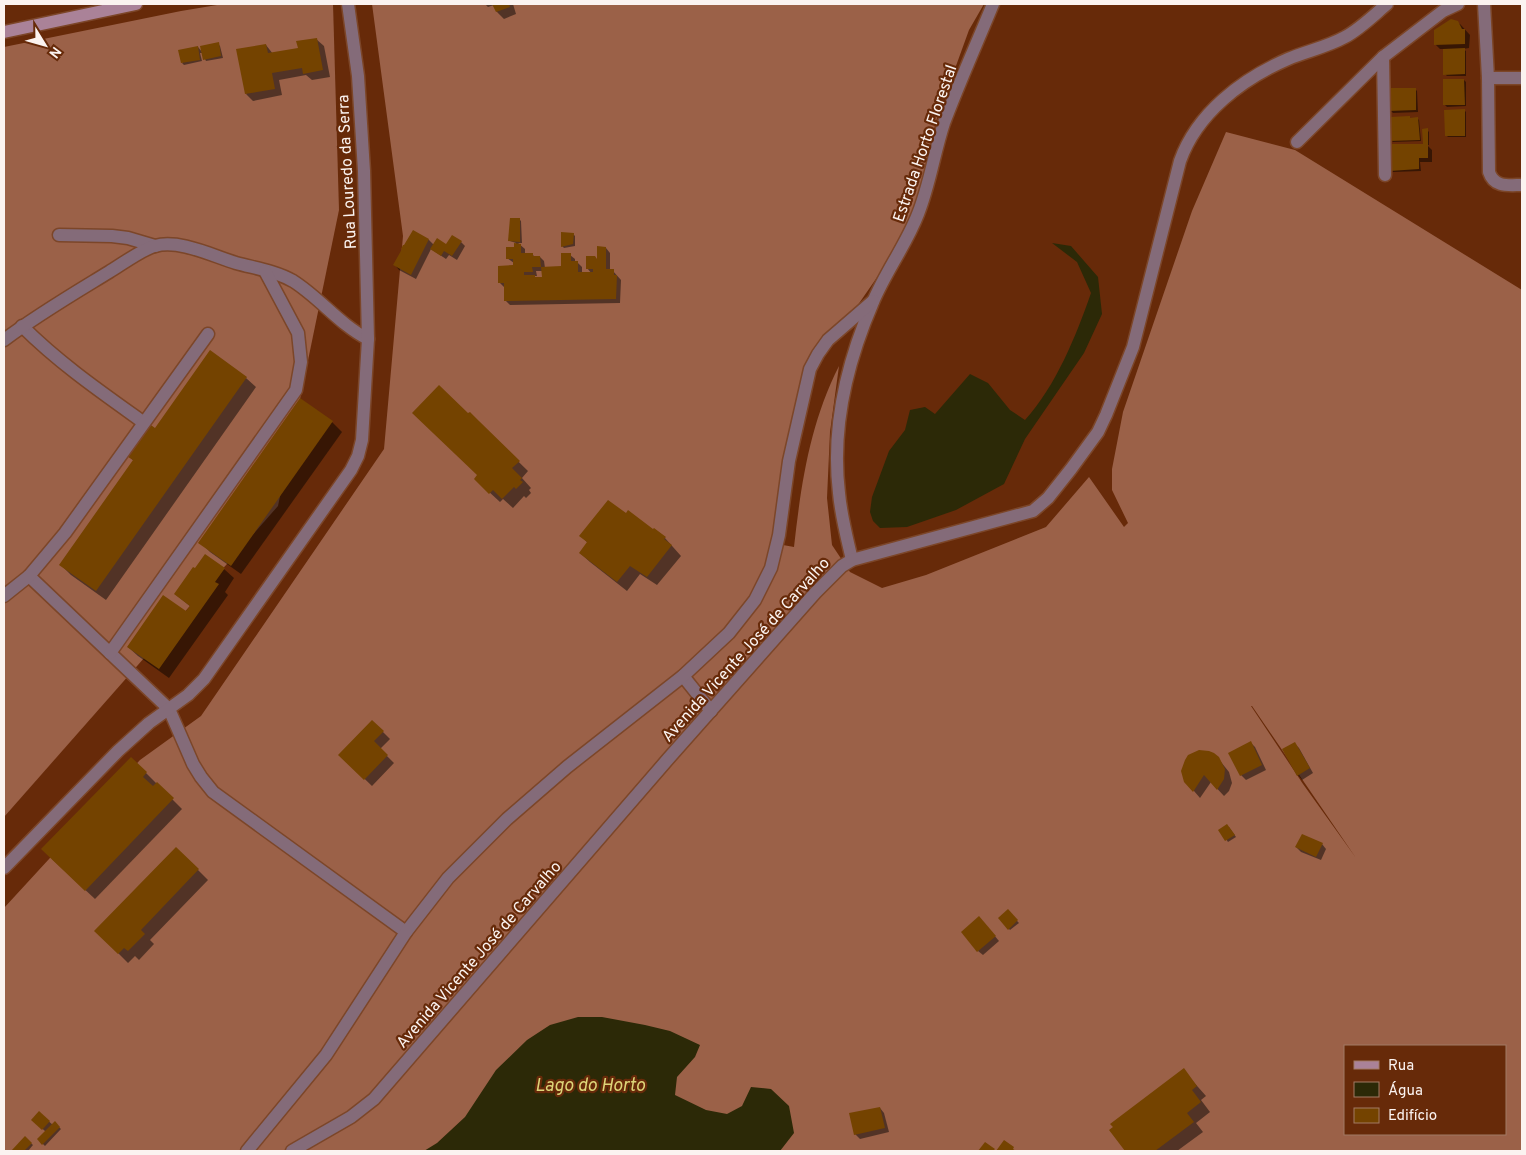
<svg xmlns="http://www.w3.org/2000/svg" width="1526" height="1155" font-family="Overpass,sans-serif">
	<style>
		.forest { fill: #9b6148; fill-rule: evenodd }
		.water { fill: #2c2907 }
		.shadow { fill: #0007; fill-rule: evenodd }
		.building { fill: #744300 }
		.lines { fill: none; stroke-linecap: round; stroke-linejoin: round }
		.street-casing { stroke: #7c4629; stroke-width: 15 }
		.secondary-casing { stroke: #7c4629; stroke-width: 15 }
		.street { stroke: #846b79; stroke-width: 12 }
		.secondary { stroke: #aa8298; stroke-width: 12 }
		.labels { text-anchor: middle; stroke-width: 4.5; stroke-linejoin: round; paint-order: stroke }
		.street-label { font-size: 16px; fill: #fbf3f0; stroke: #672a09 }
		.water-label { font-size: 18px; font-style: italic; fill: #ddd579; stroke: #672a09 }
	</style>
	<rect width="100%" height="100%" fill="#672a09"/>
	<!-- forest -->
	<g class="forest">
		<path d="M223 4H333L339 210 278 506 4 817V47L181 11Z"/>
		<path d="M372 4H984L969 30 936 121 917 202 889 260 824 354 803 402 772 543 794 547C801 484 810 423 839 366L830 432 827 498 832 545 850 572 882 588 926 575 1046 527 1089 477 1124 527 1128 523 1112 490V469L1123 412 1192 211 1226 132 1295 150 1522 290V1151H4V908L140 760 201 716 384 449 403 236ZM1251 706H1252L1356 858 1303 784ZM1345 1046H1505V1134H1345Z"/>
	</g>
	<!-- water -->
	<g class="water">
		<path d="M1052 243 1071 246 1098 277 1102 314 1084 353 1025 439 1004 484 956 510 907 527 880 528 873 521 870 512 872 497 889 451 905 430 910 410 925 407 935 414 970 374 988 383 1010 410 1025 420C1056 386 1076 336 1091 293L1077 262Z"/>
		<path d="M578 1017H602L645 1025 670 1031 700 1045 695 1057 677 1077 675 1095 706 1110 727 1114 742 1106 751 1087 771 1089 789 1106 794 1133 780 1151H424L437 1143 465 1117 496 1070 527 1040 550 1025Z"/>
	</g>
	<!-- shadow -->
	<g class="shadow">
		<path d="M485 4H513L516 14 504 19 497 12 494 5 488 7Z"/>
		<path d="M1451 21 1460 24 1470 35 1469 48 1463 49 1466 51V76H1447L1445 74 1444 49H1440L1435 44Z"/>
		<path d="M316 39 324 46 330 77 312 80 306 75 279 80 282 95 253 101 246 94 266 45 273 54 299 49Z"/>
		<path d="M218 44 220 46 223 58 206 61 202 53H200L202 61 184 65 182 63 198 47 202 52Z"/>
		<path d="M1464 80 1466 82V106L1447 107 1445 105Z"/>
		<path d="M1389 86 1390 88 1415 89 1417 91 1418 112 1393 113 1391 111Z"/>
		<path d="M1464 110 1466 112V137H1448L1446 135Z"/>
		<path d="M1417 118 1419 120 1421 141 1393 142 1391 140Z"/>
		<path d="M1427 130 1429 132V145H1427L1432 150V162H1420L1421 171 1393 172 1392 170 1424 145Z"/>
		<path d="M519 219 521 221 522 243H518L525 249V254H532L535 257H540L544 261 545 268H563L570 255 575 259V262H577L582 267V273L592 274 587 268 598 260 606 248 610 253V270L613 271 621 280 620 303 510 305 505 300 504 287 499 282 514 267V263L507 258 515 248 516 243 510 241ZM536 271H542L543 279 531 277 532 276H537Z"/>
		<path d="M413 232 429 240 434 245 447 246 461 242 465 246 457 260 449 255 446 259 431 249 416 279 399 270 395 265Z"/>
		<path d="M573 234 575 236V246L564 248 562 246Z"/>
		<path d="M246 378 256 387 106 600 71 575 61 565 134 461 127 455 156 430Z"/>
		<path d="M468 415 478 422 528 471 522 478 531 488 529 490 531 493 526 498 524 496 513 508 503 499 500 502 475 479 478 475Z"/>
		<path d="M332 422 342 432 241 574 210 552 200 542Z"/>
		<path d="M581 536 665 538 681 556 657 585 640 574 627 591 590 562 580 553 588 543Z"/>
		<path d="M224 569 234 578 225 592 228 595 169 678 138 656 128 647 187 613 191 607 175 594Z"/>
		<path d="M372 721 390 739 380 749 394 763 372 786 340 755Z"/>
		<path d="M1251 743 1255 747 1266 770 1246 780 1241 775Z"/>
		<path d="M1295 744 1299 748 1313 773 1302 780 1298 775Z"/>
		<path d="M131 758 182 809 95 899 52 859Z"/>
		<path d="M1221 762 1229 772 1232 783 1229 791 1224 796 1211 782 1200 798 1194 791 1184 766Z"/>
		<path d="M1229 827 1236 837 1228 842 1220 830Z"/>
		<path d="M1322 844 1326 849 1321 860 1301 852 1296 847Z"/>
		<path d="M176 848 208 880 150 940 154 944 139 960 135 956 128 963 96 931Z"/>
		<path d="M1008 911 1019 923 1010 930 999 918Z"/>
		<path d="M983 922 999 941 983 955 978 951Z"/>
		<path d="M1183 1070 1206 1096 1201 1100 1210 1112 1196 1123 1203 1132 1177 1151H1126L1110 1130Z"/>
		<path d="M880 1108 884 1113 889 1132 860 1139 855 1134Z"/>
		<path d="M39 1113 53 1125 55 1123 61 1129 45 1146 38 1139 46 1132 33 1120Z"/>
		<path d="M25 1138 33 1145 28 1151H12Z"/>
	</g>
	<!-- building -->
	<g class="building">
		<path d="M492 4H509L510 7 496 12Z"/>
		<path d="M1451 19 1458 21 1462 29H1465V44L1434 45V30Z"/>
		<path d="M317 38 323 70 303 74 302 68 272 73 275 89 245 94 236 49 266 44 268 53 298 48 296 41Z"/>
		<path d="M219 42 221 56 203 60 200 46Z"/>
		<path d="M198 46 200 60 181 63 178 50Z"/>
		<path d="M1465 48V74L1443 75V49Z"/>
		<path d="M1443 79H1464L1465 105H1443Z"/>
		<path d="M1389 88H1416V110L1389 111Z"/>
		<path d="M1465 109V136H1445L1444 110Z"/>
		<path d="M1410 116V118L1418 117 1420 140 1390 141V117Z"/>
		<path d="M1428 128V158H1419V169L1390 171 1387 144H1423L1422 129Z"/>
		<path d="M510 218H520V242L508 241Z"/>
		<path d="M413 230 429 239 411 275 393 265 402 249H401L403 245H404Z"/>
		<path d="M561 232 574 233 573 244 561 247Z"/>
		<path d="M452 235 462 241 452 256 444 251 441 256 430 249 437 238 446 244Z"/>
		<path d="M514 243 521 244V253H533V256H540L541 267H532L533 272H524V275H535V277H542L541 267 561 266V253H571V261H578V272H593V269H586V256H595L597 259V246L606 247V269H614V275H617L616 299 504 301V283H498V266L513 265V259H506V247H514Z"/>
		<path d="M210 350 247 377 96 591 59 565 133 460 125 455 148 423 155 428Z"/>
		<path d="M439 385 468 413 470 412 479 421 520 461 512 468 522 478 520 480 523 482 516 489 514 487 502 499 493 490 489 494 474 479 477 475 412 413Z"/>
		<path d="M300 398 333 421 231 566 198 543Z"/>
		<path d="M608 500 626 513 628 510 653 529 654 528 666 537 664 539 672 545 647 577 630 566 617 582 579 553 587 542 579 536Z"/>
		<path d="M205 554 225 568 215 582 219 584 159 669 127 647 163 595 186 611 190 606 174 594 193 567 195 568Z"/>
		<path d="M372 720 384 731 374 741 388 755 364 780 338 755Z"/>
		<path d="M1251 741 1262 765 1240 776 1228 753Z"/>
		<path d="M1295 742 1310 768 1297 776 1282 749Z"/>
		<path d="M1199 750 1209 751 1214 753 1219 757 1225 769 1224 779 1217 790 1204 775 1193 792 1184 782 1181 771 1185 760 1188 755Z"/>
		<path d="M131 757 147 772 143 777 153 786 157 782 174 798 85 891 41 849Z"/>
		<path d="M1227 824 1235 835 1225 841 1218 830Z"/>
		<path d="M1302 834 1323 843 1316 857 1295 847Z"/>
		<path d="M176 847 199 869 141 930 145 934 128 951 124 948 118 954 94 931Z"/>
		<path d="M1008 909 1018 920 1008 930 998 918Z"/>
		<path d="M979 916 996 936 977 952 961 932Z"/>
		<path d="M1184 1068 1197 1086 1192 1090 1201 1102 1187 1113 1194 1122 1155 1151H1125L1109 1130 1113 1127 1110 1124Z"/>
		<path d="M880 1107 885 1128 854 1135 849 1113Z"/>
		<path d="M39 1111 50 1121 42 1130 31 1120Z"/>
		<path d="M55 1121 60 1127 42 1145 37 1139Z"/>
		<path d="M25 1136 32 1143 24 1151H11Z"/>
		<path d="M1004 1140 1014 1147 1013 1149 1016 1151H996Z"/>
		<path d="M985 1142 995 1149 993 1151H978Z"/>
	</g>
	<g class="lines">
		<!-- street casing -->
		<g class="street-casing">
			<g id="street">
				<path d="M1484 4 1488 78 1489 172C1494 188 1509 185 1522 185"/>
				<path d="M1383 57 1385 175"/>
				<path d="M1488 78H1522"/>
				<path d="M1297 142 1383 57 1443 11 1458 4"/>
				<path d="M59 235 112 236 128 238 155 246"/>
				<path d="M22 326C59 363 101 392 143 422"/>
				<path d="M4 340C37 315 73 294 109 272 121 265 142 249 155 246 179 239 213 256 236 263 254 268 276 271 293 281 320 298 340 325 368 339"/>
				<path d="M852 560C847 538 841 516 839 493 831 427 847 362 873 302 886 271 906 245 918 214 930 184 934 153 944 123 959 83 977 43 993 4"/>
				<path d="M29 576 169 709 193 764 201 777 213 792 406 932"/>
				<path d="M4 596 29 576 65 533 208 334"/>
				<path d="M110 653 296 390 301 362 298 333 265 271"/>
				<path d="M683 676 711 711"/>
				<path d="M4 868 118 751 149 723 188 695 204 679 351 470 358 456 362 440 368 339 364 171 358 76 348 4"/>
				<path d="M247 1151 326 1055 406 932 448 878 507 819 567 767 683 676 729 633 755 600 771 568 779 535 789 461 810 369 818 354 828 340 873 301"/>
				<path d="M292 1151 351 1117 374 1099 668 759 815 593 842 566 852 560 1033 511 1048 498 1071 469 1098 432 1106 415 1133 347 1180 161C1197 113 1242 79 1288 59 1307 51 1327 47 1345 37 1360 29 1374 15 1387 4"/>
			</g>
		</g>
		<!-- secondary casing -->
		<g class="secondary-casing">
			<path id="secondary" d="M4 32 136 4"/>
		</g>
		<!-- street -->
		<use href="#street" class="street"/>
		<!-- secondary -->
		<use href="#secondary" class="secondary"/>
	</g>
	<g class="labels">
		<!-- street labels -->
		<g class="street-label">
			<text transform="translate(924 143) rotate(-71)" y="6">Estrada Horto Florestal</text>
			<text transform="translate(346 172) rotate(-93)" y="6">Rua Louredo da Serra</text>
			<text transform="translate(745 649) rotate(-48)" y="6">Avenida Vicente José de Carvalho</text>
			<text transform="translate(478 954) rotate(-49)" y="6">Avenida Vicente José de Carvalho</text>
		</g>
		<!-- water labels -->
		<g class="water-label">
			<text x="590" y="1091">Lago do Horto</text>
		</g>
	</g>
	<!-- border -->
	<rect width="1526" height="1155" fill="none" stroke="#fbf3f0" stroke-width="10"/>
	<!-- legend -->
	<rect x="1344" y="1045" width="162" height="90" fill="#672a09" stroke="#a27a65"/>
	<rect x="1354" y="1061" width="25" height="8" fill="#aa8298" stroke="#a27a65"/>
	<text x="1388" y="1070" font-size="15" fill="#fbf3f0">Rua</text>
	<rect x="1354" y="1082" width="25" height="15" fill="#2c2907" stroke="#a27a65"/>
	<text x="1388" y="1095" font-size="15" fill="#fbf3f0">Água</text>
	<rect x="1354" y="1108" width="25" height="15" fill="#744300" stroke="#a27a65"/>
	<text x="1388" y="1120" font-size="15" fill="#fbf3f0">Edifício</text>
	<!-- north arrow -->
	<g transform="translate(45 45) rotate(127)" stroke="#672a09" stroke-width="4" paint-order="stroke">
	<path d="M0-4L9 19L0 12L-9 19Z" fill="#fbf3f0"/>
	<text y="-8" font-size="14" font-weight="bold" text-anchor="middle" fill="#fbf3f0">N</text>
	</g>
</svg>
